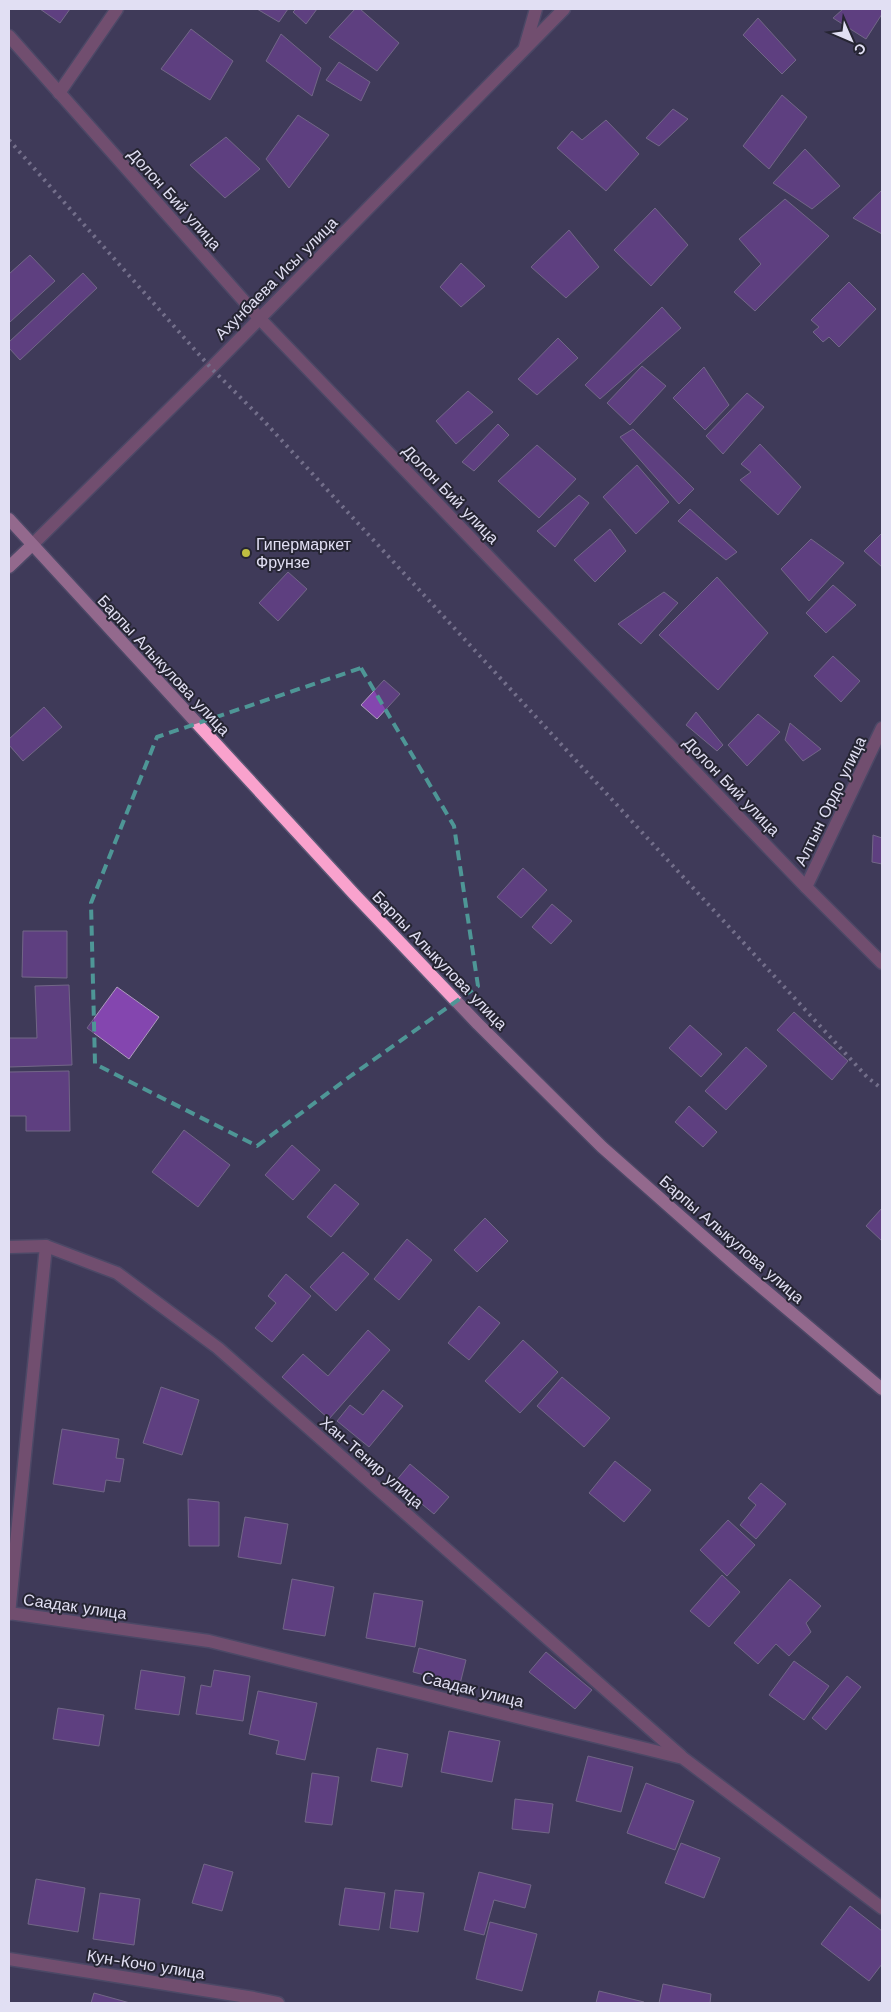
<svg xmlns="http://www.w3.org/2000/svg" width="891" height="2012" font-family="'Work Sans',sans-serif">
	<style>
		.building { fill: #8446af; stroke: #ae9bbe }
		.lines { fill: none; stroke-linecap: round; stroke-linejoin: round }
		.minor-casing { stroke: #5c5976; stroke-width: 15 }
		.major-casing { stroke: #5c5976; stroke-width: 15 }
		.minor { stroke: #ae678b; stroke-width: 12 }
		.major { stroke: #f9a2cd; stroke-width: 12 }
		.rail { stroke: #b3b0c7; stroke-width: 4; stroke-dasharray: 2.5 5; stroke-linecap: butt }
		.marked { fill: none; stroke: #4e9696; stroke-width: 4; stroke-dasharray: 10 6; stroke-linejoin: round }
		.poi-dot { fill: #bfbe41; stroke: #262533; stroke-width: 2 }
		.labels { text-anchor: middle; stroke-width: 4; stroke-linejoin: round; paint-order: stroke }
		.street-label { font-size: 16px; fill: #e1dff3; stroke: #262533 }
		.poi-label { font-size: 16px; fill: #e1dff3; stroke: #262533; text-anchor: start }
	</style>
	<rect width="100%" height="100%" fill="#3f3b5a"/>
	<!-- building -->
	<g class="building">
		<path d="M40 9H70L60 23Z"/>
		<path d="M257 9H288L279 22Z"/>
		<path d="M296 9H317L306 24 293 12Z"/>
		<path d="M355 9H360L399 43 377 71 329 37Z"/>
		<path d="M843 9H882V14L866 39 833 18Z"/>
		<path d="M758 18 796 60 782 74 743 35Z"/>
		<path d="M191 29 233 61 210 100 161 69Z"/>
		<path d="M281 34 321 68 312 96 266 61Z"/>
		<path d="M339 62 370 82 361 101 326 80Z"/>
		<path d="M782 95 807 117 769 169 743 146Z"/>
		<path d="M673 109 688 119 659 146 646 138Z"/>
		<path d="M298 115 329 135 289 188 266 159Z"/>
		<path d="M606 120 639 154 606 191 557 148 572 131 582 140Z"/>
		<path d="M226 137 260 169 225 198 190 165Z"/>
		<path d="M805 149 840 186 812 209 773 183Z"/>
		<path d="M882 190V234L853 218Z"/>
		<path d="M785 199 829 236 755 311 734 292 761 264 739 239Z"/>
		<path d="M655 208 688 245 651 286 614 250Z"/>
		<path d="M569 230 599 267 566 298 531 267Z"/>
		<path d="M30 255 55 281 10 322 9 320V274Z"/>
		<path d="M461 263 485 286 461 307 440 287Z"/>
		<path d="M83 273 97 288 20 360 9 348V342Z"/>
		<path d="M849 282 876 309 839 347 829 337 823 342 813 332 819 327 811 320Z"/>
		<path d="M662 307 681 328 600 399 585 385Z"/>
		<path d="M558 338 578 358 537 395 518 379Z"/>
		<path d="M642 366 666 386 630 425 607 403Z"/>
		<path d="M704 367 729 405 705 430 673 398Z"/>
		<path d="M468 391 493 412 456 444 436 421Z"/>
		<path d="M747 393 764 407 723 454 706 436Z"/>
		<path d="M498 424 509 435 474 471 462 462Z"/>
		<path d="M633 429 694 489 679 504 620 437Z"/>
		<path d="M760 444 801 487 778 515 740 480 751 472 741 464Z"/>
		<path d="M537 445 576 479 539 518 498 481Z"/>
		<path d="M637 465 669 502 636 534 603 497Z"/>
		<path d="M579 495 589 503 555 547 537 531Z"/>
		<path d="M690 509 737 552 726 560 678 521Z"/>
		<path d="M610 529 626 551 595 582 574 560Z"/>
		<path d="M881 534 882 536V567L864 551Z"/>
		<path d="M811 539 844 563 809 601 781 569Z"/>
		<path d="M288 572 307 589 278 621 259 603Z"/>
		<path d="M717 577 768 633 718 690 659 635Z"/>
		<path d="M833 585 856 605 826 633 806 613Z"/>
		<path d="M664 592 678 603 641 644 618 624Z"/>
		<path d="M833 656 860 681 841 702 814 676Z"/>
		<path d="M384 680 400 694 377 719 361 705Z"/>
		<path d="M44 707 62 727 23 761 9 745V739Z"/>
		<path d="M696 712 723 745 717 751 686 725Z"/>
		<path d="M758 714 780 732 747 766 728 745Z"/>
		<path d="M790 723 821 749 803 761 785 740Z"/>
		<path d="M873 835 882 838V864L872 862Z"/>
		<path d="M523 868 547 890 521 918 497 897Z"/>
		<path d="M552 904 572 921 551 944 532 927Z"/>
		<path d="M23 931H67V978L22 977Z"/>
		<path d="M69 985 72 1065 9 1067V1038H37L35 986Z"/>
		<path d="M117 987 159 1017 129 1059 87 1028Z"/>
		<path d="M794 1012 848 1061 832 1080 777 1030Z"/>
		<path d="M690 1025 722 1054 701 1077 669 1048Z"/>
		<path d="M746 1047 767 1066 726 1110 705 1091Z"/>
		<path d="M69 1071 70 1131H26V1116H9V1072Z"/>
		<path d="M689 1106 717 1132 703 1147 675 1122Z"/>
		<path d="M184 1130 230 1165 198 1207 152 1172Z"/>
		<path d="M292 1145 320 1170 293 1200 265 1175Z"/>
		<path d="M335 1184 359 1204 331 1237 307 1217Z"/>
		<path d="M882 1208V1241L866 1226Z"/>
		<path d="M485 1218 508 1241 477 1272 454 1250Z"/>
		<path d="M407 1239 432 1260 399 1300 374 1279Z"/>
		<path d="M343 1252 369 1274 336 1311 310 1287Z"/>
		<path d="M286 1274 311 1296 272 1342 255 1328 276 1303 268 1296Z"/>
		<path d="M479 1306 500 1323 469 1360 448 1343Z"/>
		<path d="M368 1330 390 1350 329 1419 282 1377 303 1354 328 1376Z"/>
		<path d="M523 1340 558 1372 520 1413 485 1381Z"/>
		<path d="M562 1377 610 1418 584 1447 537 1406Z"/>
		<path d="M161 1387 199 1400 182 1455 143 1443Z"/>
		<path d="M383 1390 403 1406 369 1447 337 1421 350 1405 363 1415Z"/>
		<path d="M62 1429 119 1439 116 1458 124 1459 120 1482 106 1480 104 1492 53 1484Z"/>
		<path d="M615 1461 651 1490 624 1522 589 1493Z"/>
		<path d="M410 1464 449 1497 434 1514 395 1482Z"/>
		<path d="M761 1483 786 1504 756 1539 740 1525 756 1505 748 1498Z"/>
		<path d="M188 1499 219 1502V1546H189Z"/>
		<path d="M245 1517 288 1524 281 1564 238 1557Z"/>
		<path d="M728 1520 755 1545 727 1576 700 1550Z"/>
		<path d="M722 1575 740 1592 709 1627 690 1611Z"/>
		<path d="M292 1579 334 1587 325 1636 283 1629Z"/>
		<path d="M790 1579 821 1606 806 1623 811 1632 789 1656 776 1644 758 1664 734 1643Z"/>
		<path d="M374 1593 423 1601 415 1647 366 1638Z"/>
		<path d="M419 1648 466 1660 460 1684 413 1672Z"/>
		<path d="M546 1652 592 1690 575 1709 529 1672Z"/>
		<path d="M794 1661 829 1686 804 1720 769 1695Z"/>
		<path d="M141 1670 185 1677 179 1715 135 1709Z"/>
		<path d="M214 1670 250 1676 243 1721 196 1714 201 1685 211 1687Z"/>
		<path d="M847 1676 861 1687 826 1730 812 1718Z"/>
		<path d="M258 1691 317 1703 305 1760 276 1754 279 1741 249 1734Z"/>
		<path d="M58 1708 104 1715 99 1746 53 1739Z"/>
		<path d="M449 1731 500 1741 492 1782 441 1772Z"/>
		<path d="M377 1748 408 1754 402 1787 371 1781Z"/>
		<path d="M588 1756 633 1767 621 1812 576 1801Z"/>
		<path d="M312 1773 339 1777 332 1825 305 1822Z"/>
		<path d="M646 1783 694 1801 675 1850 627 1833Z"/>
		<path d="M515 1799 553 1804 549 1833 512 1829Z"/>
		<path d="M681 1843 720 1858 704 1898 665 1883Z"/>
		<path d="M204 1864 233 1872 222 1911 192 1903Z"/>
		<path d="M479 1872 531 1885 525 1908 494 1900 484 1935 464 1930Z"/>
		<path d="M36 1879 85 1888 78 1932 28 1924Z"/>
		<path d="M345 1888 385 1893 379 1930 339 1925Z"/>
		<path d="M395 1890 424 1893 418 1932 390 1928Z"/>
		<path d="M100 1893 140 1899 134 1945 93 1939Z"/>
		<path d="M850 1906 882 1931V1964L869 1981 821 1944Z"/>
		<path d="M490 1922 537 1934 522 1991 476 1979Z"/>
		<path d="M663 1984 711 1994 710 2003H659Z"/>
		<path d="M599 1991 644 2002V2003H596Z"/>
		<path d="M94 1993 130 2003H91Z"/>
	</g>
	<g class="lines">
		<!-- minor casing -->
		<g class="minor-casing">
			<g id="minor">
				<path d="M9 36 260 319 806 887 882 963"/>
				<path d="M525 47 536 9"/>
				<path d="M59 93 117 9"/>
				<path d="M32 545 211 368 564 9"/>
				<path d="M806 887 882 728"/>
				<path d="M9 1247 46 1246 117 1273 218 1348 681 1756"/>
				<path d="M9 1613 209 1641 683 1758 882 1908"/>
				<path d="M9 1614 46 1246"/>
				<path d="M9 1959 254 1998 278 2003"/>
			</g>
		</g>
		<!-- major casing -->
		<g class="major-casing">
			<g id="major">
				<path d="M9 519 354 894 478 1024 602 1147 740 1269 882 1389"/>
				<path d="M9 567 32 545"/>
			</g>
		</g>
		<!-- minor -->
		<use href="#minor" class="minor"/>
		<!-- major -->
		<use href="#major" class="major"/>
		<!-- rail -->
		<path class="rail" d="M9 140 211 368 263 420 867 1077 882 1089"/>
	</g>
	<!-- marked area -->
	<path d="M0 0H891V2012H0ZM361 668 454 826 478 986 352 1075 257 1146 95 1064 91 903 157 737Z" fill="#3f3b5a" fill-opacity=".55" fill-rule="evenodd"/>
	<path class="marked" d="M361 668 454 826 478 986 352 1075 257 1146 95 1064 91 903 157 737Z"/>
	<!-- markers -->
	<circle class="poi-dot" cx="246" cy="553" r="5"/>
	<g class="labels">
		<!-- street labels -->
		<g class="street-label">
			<text transform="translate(175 199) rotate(48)" y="6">Долон Бий улица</text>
			<text transform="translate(276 278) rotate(-45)" y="6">Ахунбаева Исы улица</text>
			<text transform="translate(451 494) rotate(46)" y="6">Долон Бий улица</text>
			<text transform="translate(164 665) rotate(47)" y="6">Барпы Алыкулова улица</text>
			<text transform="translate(732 786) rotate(46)" y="6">Долон Бий улица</text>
			<text transform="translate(830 801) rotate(-64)" y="6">Алтын Ордо улица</text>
			<text transform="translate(440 960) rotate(46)" y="6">Барпы Алыкулова улица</text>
			<text transform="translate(732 1239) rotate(41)" y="6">Барпы Алыкулова улица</text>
			<text transform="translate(372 1462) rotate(41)" y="6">Хан-Тенир улица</text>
			<text transform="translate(75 1606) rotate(8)" y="6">Саадак улица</text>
			<text transform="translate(473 1689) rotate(14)" y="6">Саадак улица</text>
			<text transform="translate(146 1964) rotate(9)" y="6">Кун-Кочо улица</text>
		</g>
		<!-- poi labels -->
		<g class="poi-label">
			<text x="256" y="550">Гипермаркет<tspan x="256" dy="18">Фрунзе</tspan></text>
		</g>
	</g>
	<!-- border -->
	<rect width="891" height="2012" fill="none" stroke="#e1dff3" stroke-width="20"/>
	<!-- north arrow -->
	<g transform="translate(851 40) rotate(135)" stroke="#262533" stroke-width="4" paint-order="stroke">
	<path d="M0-4L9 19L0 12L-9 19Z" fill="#e1dff3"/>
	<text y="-8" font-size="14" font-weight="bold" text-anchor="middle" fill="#e1dff3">С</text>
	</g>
</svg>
